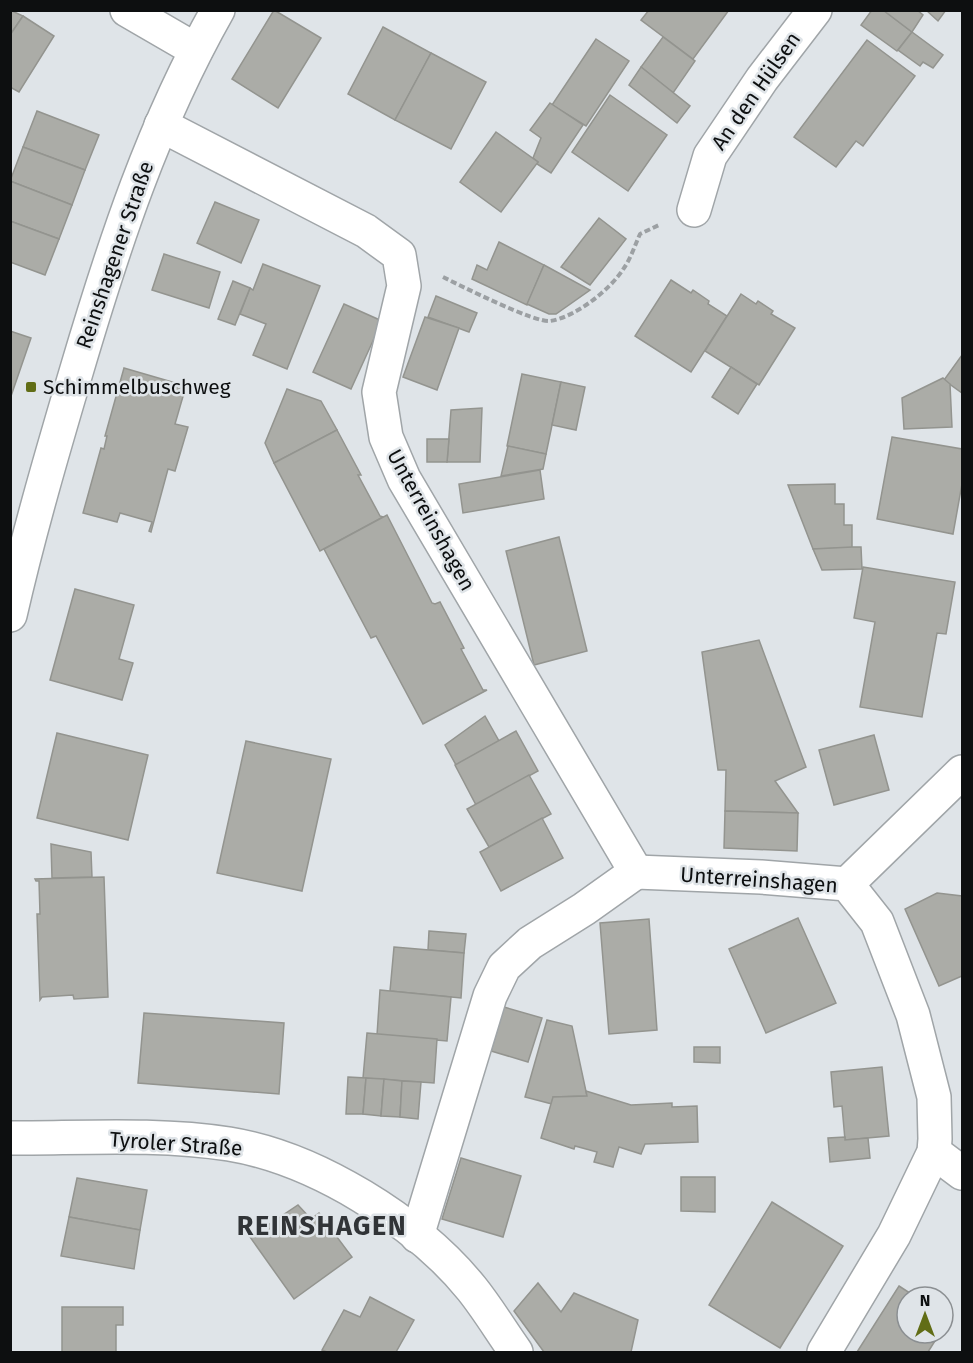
<svg xmlns="http://www.w3.org/2000/svg" width="973" height="1363" font-family="'Fira Sans',sans-serif">
	<style>
		.building { fill: #abaca7; stroke: #93948f; stroke-width: 1.5 }
		.lines { fill: none; stroke-linecap: round; stroke-linejoin: round }
		.street-casing { stroke: #a0a5a8; stroke-width: 36 }
		.secondary-casing { stroke: #a0a5a8; stroke-width: 36 }
		.path { stroke: #9ca0a3; stroke-width: 4; stroke-dasharray: 6 3; stroke-linecap: butt }
		.street { stroke: #fff; stroke-width: 33 }
		.secondary { stroke: #fff; stroke-width: 33 }
		.poi-dot { fill: #616d16; stroke: #dfe4e8; stroke-width: 2 }
		.labels { text-anchor: middle; stroke-width: 5; stroke-linejoin: round; paint-order: stroke }
		.street-label { font-size: 21px; fill: #0d0f10; stroke: #dfe4e8 }
		.poi-label { font-size: 21px; fill: #0d0f10; stroke: #dfe4e8; text-anchor: start }
		.district-label { font-size: 27px; font-weight: bold; letter-spacing: 1.5px; fill: #313437; stroke: #dfe4e8 }
	</style>
	<rect width="100%" height="100%" fill="#dfe4e8"/>
	<!-- building -->
	<g class="building">
		<path d="M10 10 23 16 10 35Z"/>
		<path d="M274 10 321 38 278 108 232 79Z"/>
		<path d="M649 10H729L693 59 641 20Z"/>
		<path d="M872 10H883L912 32 897 51 861 25Z"/>
		<path d="M883 10H917L923 15 912 32Z"/>
		<path d="M926 10H946L938 21Z"/>
		<path d="M23 16 54 36 19 92 10 87V35Z"/>
		<path d="M383 27 431 53 395 120 348 94Z"/>
		<path d="M912 32 943 55 933 68 923 62 920 66 898 50Z"/>
		<path d="M663 37 695 61 673 93 641 67Z"/>
		<path d="M596 39 629 61 586 126 552 105Z"/>
		<path d="M867 40 915 76 863 146 856 141 836 167 794 137Z"/>
		<path d="M431 53 486 82 451 149 395 120Z"/>
		<path d="M641 67 690 106 677 123 629 85Z"/>
		<path d="M610 95 667 135 628 191 572 152Z"/>
		<path d="M550 103 583 125 551 173 537 164 538 162 533 158 541 138 530 130Z"/>
		<path d="M37 111 99 135 85 170 23 147Z"/>
		<path d="M496 132 538 162 501 212 460 182Z"/>
		<path d="M23 147 85 170 72 205 10 181Z"/>
		<path d="M10 181 72 205 59 239 10 221Z"/>
		<path d="M215 202 259 220 241 263 197 243Z"/>
		<path d="M599 218 626 239 590 285 561 267Z"/>
		<path d="M10 221 59 239 45 275 10 262Z"/>
		<path d="M499 242 544 265 527 305 472 279 477 265 487 270Z"/>
		<path d="M164 254 220 272 209 308 152 290Z"/>
		<path d="M263 264 320 286 287 369 253 355 266 324 240 314 250 288 253 290Z"/>
		<path d="M544 265 590 290 556 314H549L527 304Z"/>
		<path d="M671 280 691 293 693 290 709 301 708 304 727 316 691 372 635 336Z"/>
		<path d="M233 281 250 288 235 325 218 319Z"/>
		<path d="M741 294 756 304 758 301 773 311 771 314 795 328 759 385 705 351Z"/>
		<path d="M436 296 477 313 469 332 428 317Z"/>
		<path d="M344 304 382 321 351 389 313 372Z"/>
		<path d="M425 317 459 328 437 390 403 377Z"/>
		<path d="M10 331 31 338 10 399Z"/>
		<path d="M962 355V393L944 380Z"/>
		<path d="M731 367 757 384 738 414 712 397Z"/>
		<path d="M124 368 186 386 175 424 188 427 175 471 168 469 151 532 149 531 152 522 120 513 117 522 83 513 101 448 104 449 107 436H105Z"/>
		<path d="M522 374 561 382 546 454 507 446Z"/>
		<path d="M943 378 950 384 952 427 904 429 902 398Z"/>
		<path d="M561 382 585 387 576 430 552 425Z"/>
		<path d="M287 389 321 401 337 430 274 463 265 443Z"/>
		<path d="M482 408 480 462H447L451 410Z"/>
		<path d="M337 430 361 475H358L380 516 383 517 320 551 274 463Z"/>
		<path d="M892 437 962 449V484L953 534 877 519Z"/>
		<path d="M427 439H449L447 462H427Z"/>
		<path d="M508 446 546 454 543 469 501 476Z"/>
		<path d="M540 470 544 499 463 513 459 484Z"/>
		<path d="M835 484V504H844V525H852V548L813 549 788 485Z"/>
		<path d="M387 515 432 603 435 604 440 602 464 648 461 649 483 690H487L423 724 376 636 371 638 324 549Z"/>
		<path d="M559 537 587 651 534 665 506 551Z"/>
		<path d="M852 547H861L862 569 822 570 813 549Z"/>
		<path d="M863 567 955 582 946 634 937 633 922 717 860 707 875 622 854 618Z"/>
		<path d="M75 589 134 605 119 659 133 663 122 700 50 680Z"/>
		<path d="M759 640 806 767 775 781 798 813 725 811 726 770H718L702 652Z"/>
		<path d="M485 716 499 741 456 765 445 745Z"/>
		<path d="M516 731 538 771 476 805 455 765Z"/>
		<path d="M57 733 148 755 128 840 37 818Z"/>
		<path d="M874 735 889 790 834 805 819 750Z"/>
		<path d="M246 741 331 759 302 891 217 873Z"/>
		<path d="M529 775 551 814 489 847 467 809Z"/>
		<path d="M725 811 798 813 797 851 724 848Z"/>
		<path d="M542 818 563 858 501 891 480 852Z"/>
		<path d="M51 844 91 852 92 877 52 878Z"/>
		<path d="M104 877 108 997 74 999 73 995 42 997 40 1000 37 914H40L39 881H36L35 879Z"/>
		<path d="M937 893 962 896V976L939 986 905 909Z"/>
		<path d="M798 918 836 1003 766 1033 729 949Z"/>
		<path d="M649 919 657 1030 609 1034 600 923Z"/>
		<path d="M429 931 466 934 464 953 428 950Z"/>
		<path d="M394 947 464 953 461 998 390 991Z"/>
		<path d="M380 990 451 997 447 1041 377 1035Z"/>
		<path d="M504 1007 542 1018 528 1062 491 1051Z"/>
		<path d="M144 1013 284 1023 279 1094 138 1083Z"/>
		<path d="M547 1020 572 1026 587 1096 553 1097 552 1104 525 1097Z"/>
		<path d="M367 1033 437 1039 434 1083 363 1078Z"/>
		<path d="M694 1047H720V1063L694 1062Z"/>
		<path d="M882 1067 889 1136 845 1140 842 1106 834 1107 831 1072Z"/>
		<path d="M348 1077 366 1078 363 1114H346Z"/>
		<path d="M366 1078 384 1079 381 1116 363 1114Z"/>
		<path d="M384 1079 402 1081 400 1117 381 1116Z"/>
		<path d="M402 1081 421 1082 418 1119 400 1117Z"/>
		<path d="M586 1091 631 1105 672 1103V1107L697 1106 698 1142 645 1144 641 1154 619 1147 613 1167 594 1162 597 1152 575 1146 574 1149 541 1138 553 1097 587 1096Z"/>
		<path d="M845 1137V1140L868 1138 870 1158 830 1162 828 1138Z"/>
		<path d="M461 1158 521 1176 503 1237 442 1219Z"/>
		<path d="M681 1177H715V1212L681 1211Z"/>
		<path d="M77 1178 147 1190 140 1230 69 1217Z"/>
		<path d="M772 1202 843 1246 780 1348 709 1305Z"/>
		<path d="M298 1205 311 1219 319 1213 352 1257 294 1299 250 1237Z"/>
		<path d="M69 1217 140 1230 134 1269 61 1256Z"/>
		<path d="M538 1283 561 1312 574 1293 638 1320 631 1352H544L514 1311Z"/>
		<path d="M899 1286 916 1297H907V1333H940L928 1352H857Z"/>
		<path d="M370 1297 414 1320 396 1352H327L322 1350 344 1310 360 1317Z"/>
		<path d="M62 1307H123V1325H116V1352H62Z"/>
	</g>
	<g class="lines">
		<!-- street casing -->
		<g class="street-casing">
			<g id="street">
				<path d="M127 10 196 50"/>
				<path d="M161 125 366 231 399 255 404 286 379 392 386 437 404 479 636 872 584 909 530 943 504 967 490 996 417 1236"/>
				<path d="M694 210 710 156 762 79 815 10"/>
				<path d="M636 872 761 877 847 884 877 922 913 1015 934 1097 935 1139 934 1152 894 1235 824 1352"/>
				<path d="M847 884 962 772"/>
				<path d="M10 1138C83 1138 158 1133 229 1144 315 1158 417 1221 472 1289 488 1309 501 1331 516 1352"/>
				<path d="M934 1152 962 1173"/>
			</g>
		</g>
		<!-- secondary casing -->
		<g class="secondary-casing">
			<path id="secondary" d="M10 615C29 532 53 450 77 369 114 244 153 125 218 10"/>
		</g>
		<!-- path -->
		<path class="path" d="M443 277C461 286 535 323 550 321 576 317 611 289 624 268 631 258 635 245 640 234L659 225"/>
		<!-- street -->
		<use href="#street" class="street"/>
		<!-- secondary -->
		<use href="#secondary" class="secondary"/>
	</g>
	<!-- markers -->
	<rect class="poi-dot" x="25" y="381" width="12" height="12" rx="3"/>
	<g class="labels">
		<!-- street labels -->
		<g class="street-label">
			<text transform="translate(756 91) rotate(-55)" y="7">An den Hülsen</text>
			<text transform="translate(115 255) rotate(-71)" y="7">Reinshagener Straße</text>
			<text transform="translate(431 520) rotate(61)" y="7">Unterreinshagen</text>
			<text transform="translate(759 880) rotate(4)" y="7">Unterreinshagen</text>
			<text transform="translate(176 1144) rotate(4)" y="7">Tyroler Straße</text>
		</g>
		<!-- poi labels -->
		<g class="poi-label">
			<text x="43" y="394">Schimmelbuschweg</text>
		</g>
		<!-- district labels -->
		<g class="district-label">
			<text x="322" y="1235">REINSHAGEN</text>
		</g>
	</g>
	<!-- border -->
	<rect width="973" height="1363" fill="none" stroke="#0d0f10" stroke-width="24"/>
	<!-- north arrow -->
	<g transform="translate(925 1315)"><circle r="28" fill="#dfe4e8" stroke="#8b8f92" stroke-width="1.5"/>
	<path d="M0-4.5L10 22L0 15L-10 22Z" fill="#616d16"/>
	<text y="-9" font-size="16" font-weight="bold" text-anchor="middle" fill="#0d0f10">N</text>
	</g>
</svg>
